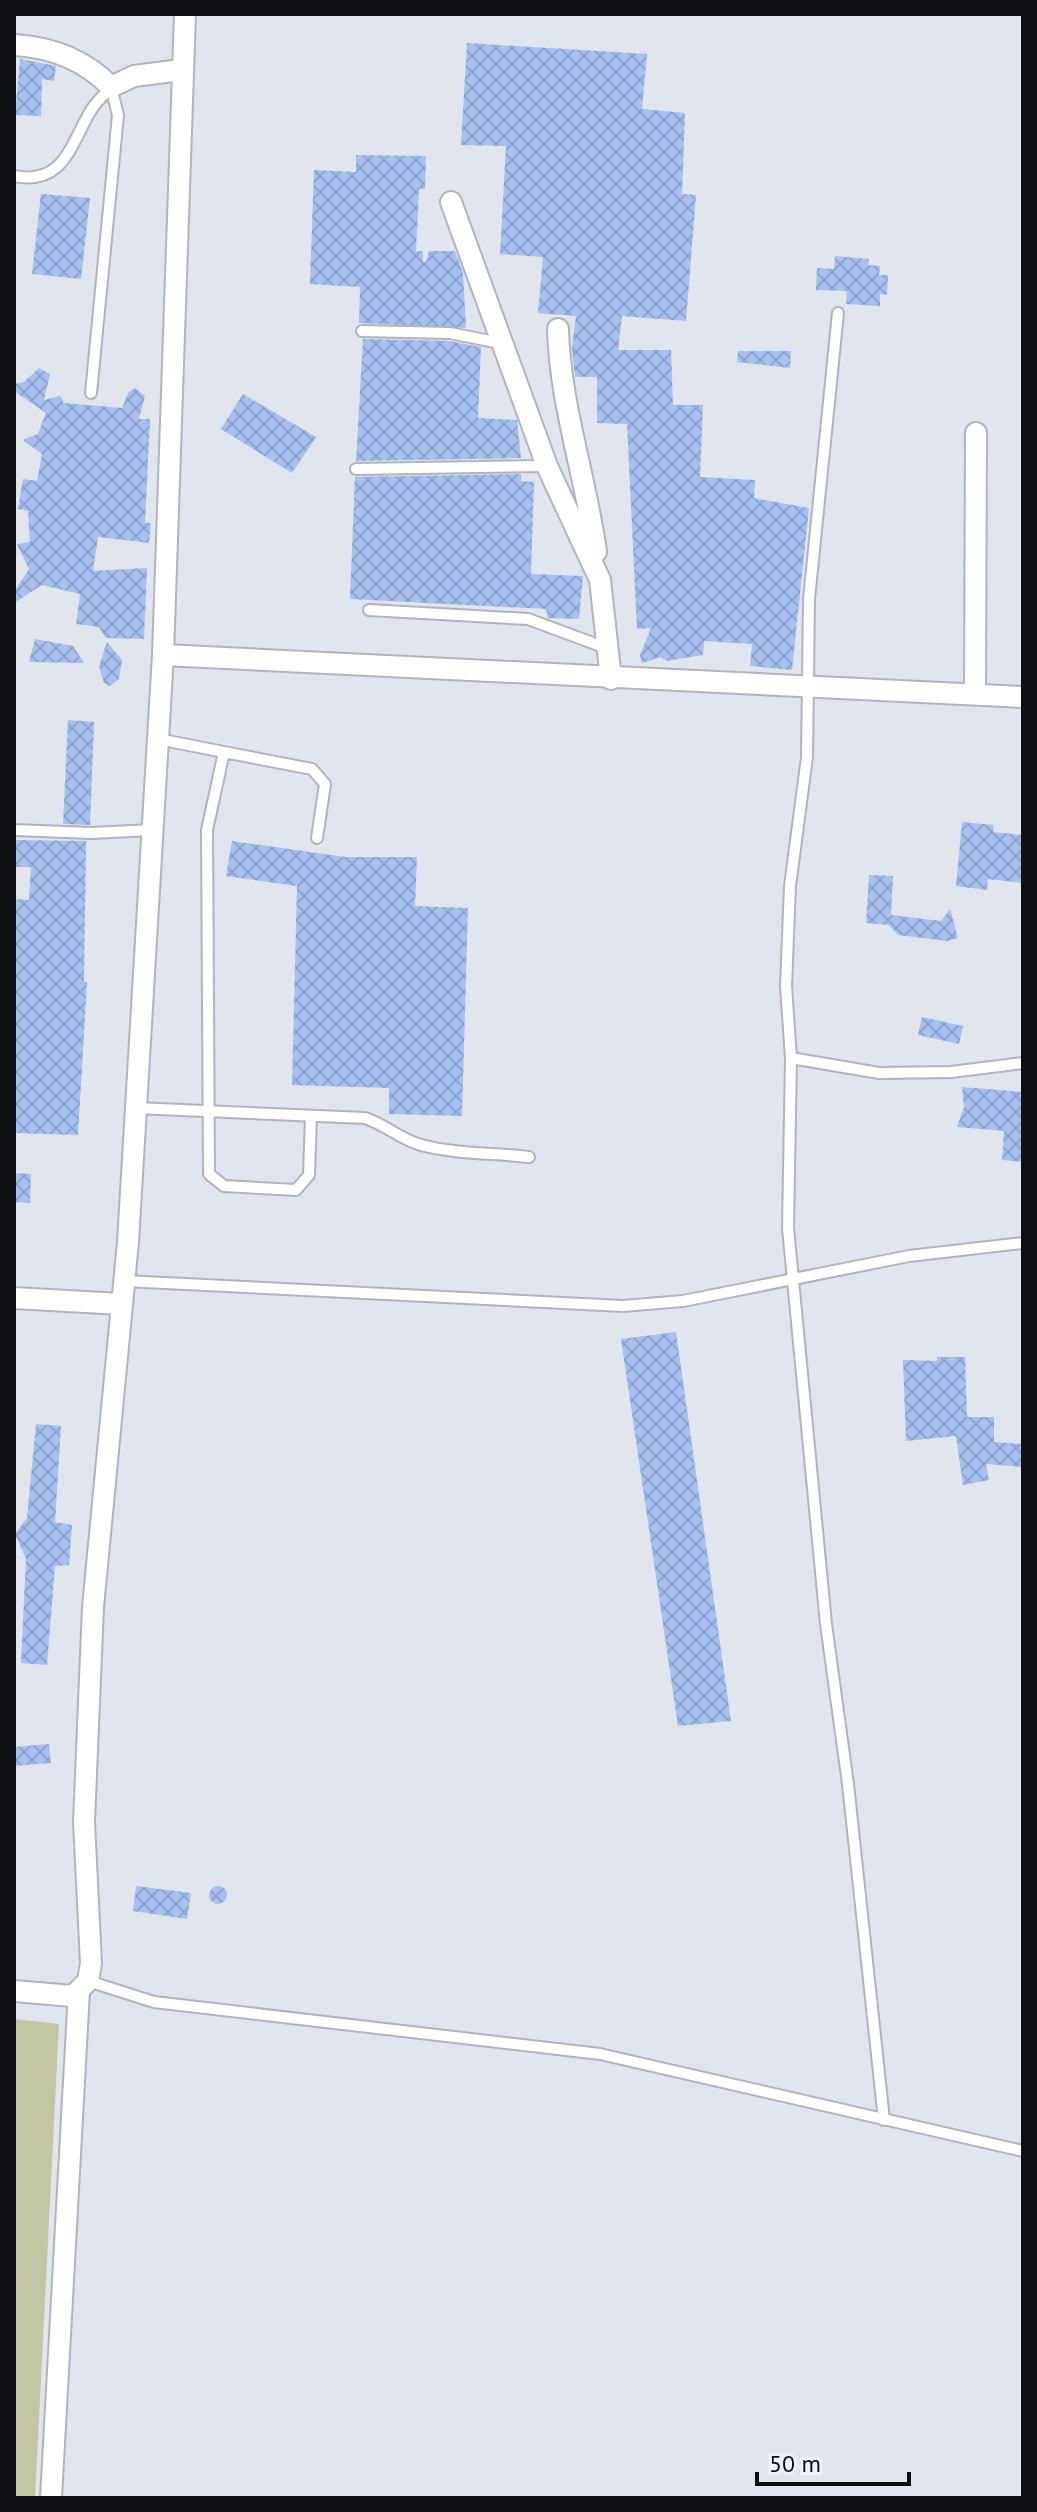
<svg xmlns="http://www.w3.org/2000/svg" width="1037" height="2512" font-family="'PT Sans',sans-serif">
	<style>
		.grass { fill: #c3c6a3 }
		.building { fill: url(#building-cross-hatch) }
		.lines { fill: none; stroke-linecap: round; stroke-linejoin: round }
		.lane-casing { stroke: #b0b4bd; stroke-width: 14 }
		.street-casing { stroke: #b0b4bd; stroke-width: 24 }
		.lane { stroke: #fff; stroke-width: 10 }
		.street { stroke: #fff; stroke-width: 20 }
	</style>
	<defs>
		<pattern id="building-cross-hatch" width="8" height="8" patternUnits="userSpaceOnUse" patternTransform="scale(2)"><rect width="8" height="8" fill="#a7c0f2"/><path d="M0 0l8 8M0 8l8-8" fill="none" stroke="#8fa4ce"/></pattern>
	</defs>
	<rect width="100%" height="100%" fill="#e0e5ee"/>
	<!-- grass -->
	<path class="grass" d="M14 2019 59 2024 35 2498H14Z"/>
	<!-- building -->
	<g class="building">
		<path d="M467 43 647 54 642 109 685 113 682 194 696 195 686 321 622 316 618 350H671L673 405H703L700 477 755 480 754 498 809 508 792 670 750 666 752 644 704 641 703 655 667 661 660 657 642 663 640 655 651 628 637 629 627 424 597 423V377H575L572 348 576 316 538 313 543 257 500 254 506 146 461 145Z"/>
		<path d="M20 59 56 66 54 81 42 79 41 116 15 115Z"/>
		<path d="M356 155 426 156 425 189H419L416 251H423V262H426L429 251H455L463 273 466 328 359 323 360 287 310 284 314 170 356 172Z"/>
		<path d="M41 194 90 198 81 279 32 274Z"/>
		<path d="M835 256 869 259 868 265 880 266 879 275H888L887 295 880 294V306L846 304 847 291 816 290 817 268 834 269Z"/>
		<path d="M363 339 449 341 481 347 478 418 517 420 521 458 356 461Z"/>
		<path d="M738 351H791L790 368 737 362Z"/>
		<path d="M39 368 50 374 44 400 60 396 64 403 122 408 128 393 135 388 145 396 139 419H150L145 523H151L149 543 98 537 93 571 147 568 144 639 106 638 99 627 76 624 80 594 42 585 14 603V592L29 569 17 544 30 542 28 511 18 509 23 479 37 481 42 454 23 440 38 434 46 413 14 391V384L24 382Z"/>
		<path d="M243 394 316 437 292 473 221 429Z"/>
		<path d="M521 474V481L534 482 531 574 583 576 579 619 548 618 546 609 350 599 355 477Z"/>
		<path d="M35 639 73 646 84 663 29 662Z"/>
		<path d="M107 642 122 660 119 679 110 686 104 683 99 666Z"/>
		<path d="M68 720 94 722 90 825 63 824Z"/>
		<path d="M962 822 994 825 993 832 1023 835V883L988 879 987 890 956 886Z"/>
		<path d="M14 840 86 841 84 982H87L78 1135 14 1133V899L29 900 31 867H14Z"/>
		<path d="M232 841 345 857H417L415 906 468 908 462 1116 389 1114V1088L292 1085 297 886 226 876Z"/>
		<path d="M869 875 893 876 891 915 941 921 950 909 958 938 947 941 898 935 889 925 866 923Z"/>
		<path d="M922 1017 963 1026 959 1044 918 1035Z"/>
		<path d="M962 1087 1023 1092V1162L1002 1160 1004 1131 957 1127 964 1107Z"/>
		<path d="M14 1173 31 1174 30 1203 14 1202Z"/>
		<path d="M676 1332 731 1721 678 1726 621 1339Z"/>
		<path d="M937 1357H965L967 1417H994V1442L1023 1444V1467L986 1464 989 1480 963 1485 956 1436 906 1441 903 1360 937 1361Z"/>
		<path d="M36 1424 61 1426 55 1522 72 1525 69 1565 55 1566 47 1665 21 1663 26 1559 15 1534 27 1518Z"/>
		<path d="M49 1744 51 1763 14 1766V1747Z"/>
		<path d="M136 1886 191 1893 187 1919 133 1911Z"/>
		<circle cx="218" cy="1895" r="9"/>
	</g>
	<g class="lines">
		<!-- lane casing -->
		<g class="lane-casing">
			<g id="lane">
				<path d="M14 176C63 186 70 146 90 112 95 103 104 95 111 87"/>
				<path d="M838 313 809 599 807 757 790 886 786 986 791 1058 788 1228 826 1624 848 1784 884 2120"/>
				<path d="M362 331 450 333 500 343"/>
				<path d="M91 393 118 115 111 87"/>
				<path d="M356 469 547 466"/>
				<path d="M369 610 528 619 609 649"/>
				<path d="M158 739 224 752"/>
				<path d="M14 830 91 833 152 830"/>
				<path d="M791 1058 879 1073 951 1072 1023 1063"/>
				<path d="M136 1108 365 1118C386 1125 400 1139 421 1145 455 1154 494 1153 529 1157"/>
				<path d="M311 1116 309 1175 296 1190 224 1186 209 1174 207 830 224 752 312 769 325 784 317 838"/>
				<path d="M124 1281 623 1306 683 1301 909 1256 1023 1243"/>
				<path d="M88 1981 154 2002 600 2054 1023 2151"/>
			</g>
		</g>
		<!-- street casing -->
		<g class="street-casing">
			<g id="street">
				<path d="M14 45C51 47 85 60 111 87L134 76 181 70"/>
				<path d="M451 202 547 466 600 580 611 679"/>
				<path d="M558 329C560 405 586 477 596 552"/>
				<path d="M163 655 1023 697"/>
				<path d="M975 693 976 433"/>
				<path d="M14 1298 121 1304"/>
				<path d="M14 1991 73 1996 88 1981 91 1963 84 1822 93 1607 128 1242 163 655 185 14"/>
				<path d="M51 2498 79 1991"/>
			</g>
		</g>
		<!-- lane -->
		<use href="#lane" class="lane"/>
		<!-- street -->
		<use href="#street" class="street"/>
	</g>
	<!-- border -->
	<rect width="1037" height="2512" fill="none" stroke="#0d0f12" stroke-width="32"/>
	<!-- scale -->
	<path d="M757 2472v12h152v-12" fill="none" stroke="#0d0f12" stroke-width="4"/>
	<text x="769" y="2472" font-size="24" fill="#0d0f12" stroke="#eef2fb" stroke-width="6" paint-order="stroke">50 m</text>
</svg>
